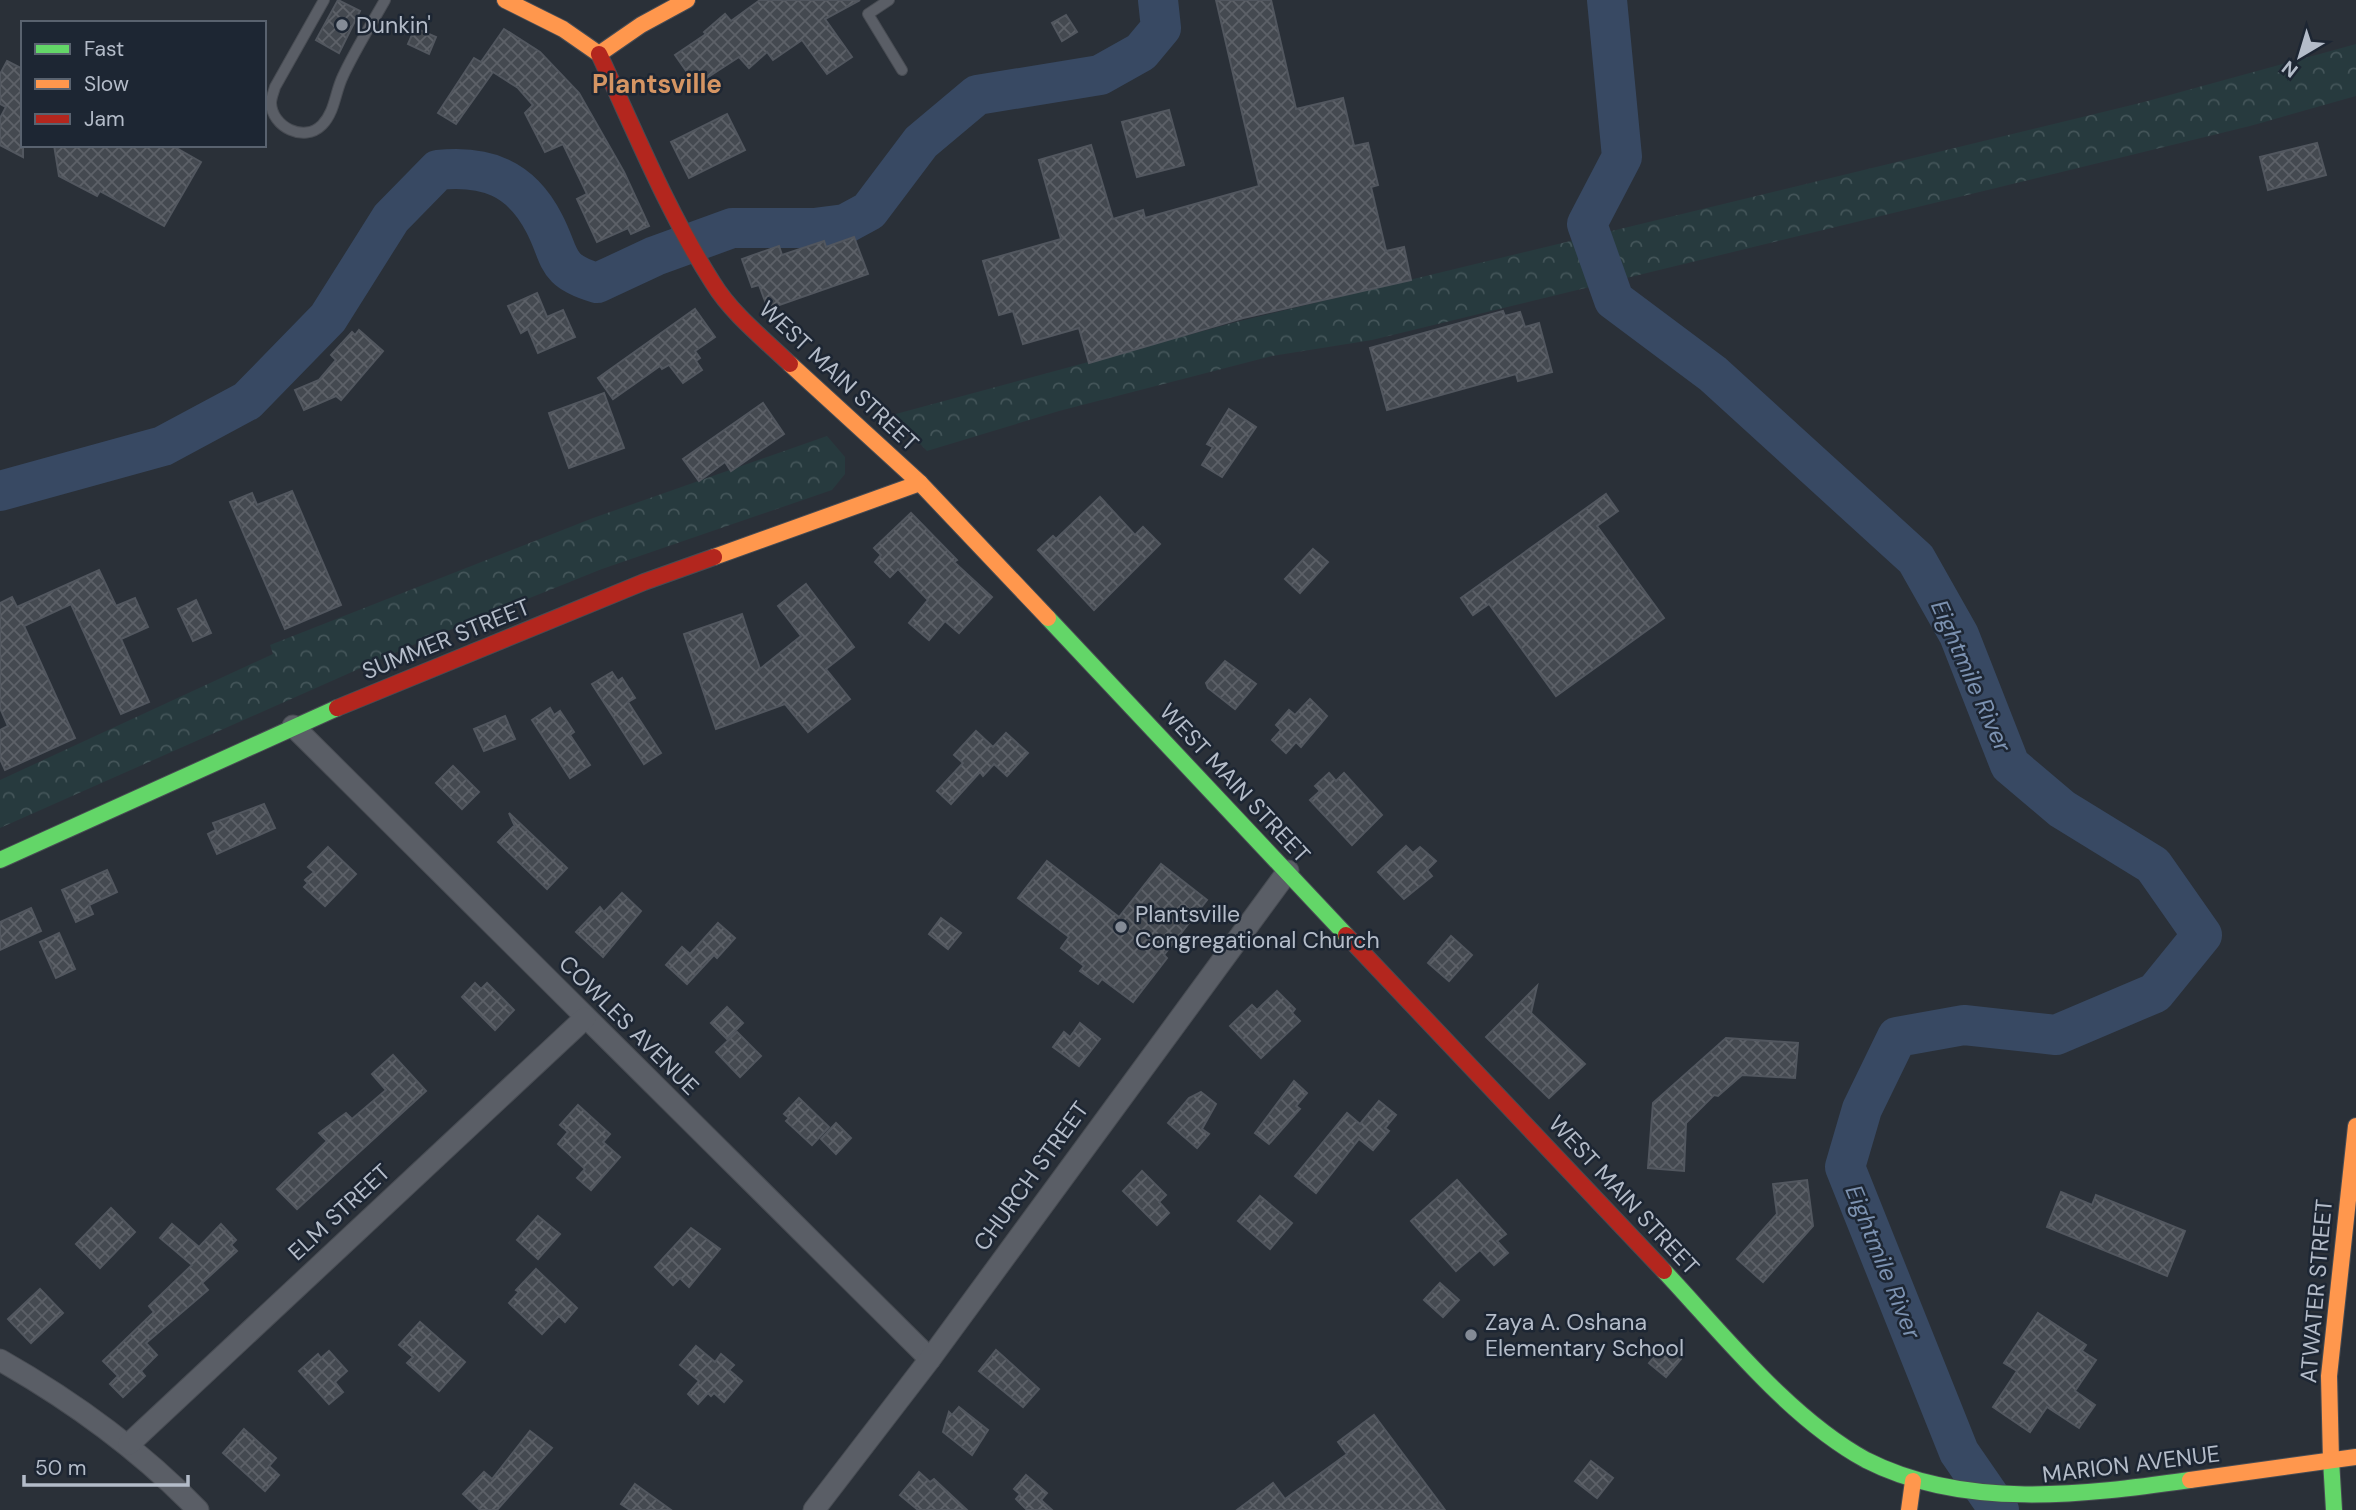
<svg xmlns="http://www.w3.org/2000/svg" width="2356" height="1510" font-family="'DM Sans',sans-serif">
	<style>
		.forest { fill: url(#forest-crowns) }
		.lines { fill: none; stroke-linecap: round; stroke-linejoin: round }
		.river { stroke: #384963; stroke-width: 40 }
		.building { fill: url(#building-cross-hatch); stroke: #52575f; stroke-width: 2 }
		.lane-casing { stroke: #484c53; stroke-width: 12 }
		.street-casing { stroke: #484c53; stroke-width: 23 }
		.fast-casing { stroke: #484c53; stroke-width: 18 }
		.slow-casing { stroke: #484c53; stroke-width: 18 }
		.jam-casing { stroke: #484c53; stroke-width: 18 }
		.lane { stroke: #5a5e66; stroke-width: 10 }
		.street { stroke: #5a5e66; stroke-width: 21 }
		.fast { stroke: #63d668; stroke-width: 16 }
		.slow { stroke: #ff974d; stroke-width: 16 }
		.jam { stroke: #b3261e; stroke-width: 16 }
		.poi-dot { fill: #848b96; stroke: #1d2633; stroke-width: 2.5 }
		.labels { text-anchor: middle; stroke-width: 5; stroke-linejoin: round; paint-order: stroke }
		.poi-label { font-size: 23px; fill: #b4bcc9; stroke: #1d2633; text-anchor: start }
		.street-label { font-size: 23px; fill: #b4bcc9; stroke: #1d2633 }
		.water-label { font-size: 24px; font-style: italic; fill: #7c92b1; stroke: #1d2633 }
		.quarter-label { font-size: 26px; font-weight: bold; fill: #d59563; stroke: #1d2633 }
	</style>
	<defs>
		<pattern id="forest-crowns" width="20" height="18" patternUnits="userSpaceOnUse" patternTransform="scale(1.75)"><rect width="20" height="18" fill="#273a3e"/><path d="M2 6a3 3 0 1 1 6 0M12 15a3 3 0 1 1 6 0" fill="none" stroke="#445559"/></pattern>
		<pattern id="building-cross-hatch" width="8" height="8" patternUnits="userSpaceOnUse" patternTransform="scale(1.75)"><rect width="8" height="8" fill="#444950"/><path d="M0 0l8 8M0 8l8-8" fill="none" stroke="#5d6168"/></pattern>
	</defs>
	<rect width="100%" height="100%" fill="#2a3038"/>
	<!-- forest -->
	<g class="forest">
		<path d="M2356 44V96L2250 126 1372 340 1272 356 1059 411 927 451 892 415 1240 321 2144 102Z"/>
		<path d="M827 436 845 457V474L832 490 602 569 415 644 0 828V780L273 654 270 645 593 518Z"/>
	</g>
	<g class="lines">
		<!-- river -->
		<g class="river">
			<path d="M1607 0 1622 157 1587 224 1614 300 1713 374 1916 559 1959 635 2010 765 2062 809 2153 865 2202 935 2155 993 2056 1035 1964 1025 1897 1037 1862 1109 1845 1167 1959 1452 1999 1510"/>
			<path d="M0 491 163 446 247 401 328 318 391 218 438 170C486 165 521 178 544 223 562 257 553 270 597 283L655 256 732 228H814L845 224 869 211 921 142 977 95 1100 75 1141 52 1161 28 1158 0"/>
		</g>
	</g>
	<!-- building -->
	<g class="building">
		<path d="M338 0 360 11 339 53 316 40Z"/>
		<path d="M760 0H860L825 19 852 57 827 74 802 40 773 60 767 52 749 68 739 57 696 85 675 55 706 34 704 32 725 14 731 21Z"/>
		<path d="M1216 0H1271L1296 109 1343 98 1354 146 1368 143 1378 185 1371 187 1386 251 1404 247 1411 280 1243 318 1089 363 1079 328 1023 344 1013 311 999 315 983 261 1061 239 1039 160 1091 145 1113 219 1143 210 1145 218 1259 186Z"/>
		<path d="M1066 15 1077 32 1062 41 1052 23Z"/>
		<path d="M415 28 436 37 429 54 408 44Z"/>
		<path d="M504 29 540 52 579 93 624 172 649 226 631 234 628 228 597 242 577 199 587 194 563 144 545 152 525 113 533 105 518 88 493 72 456 124 438 113 474 58 481 62Z"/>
		<path d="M7 61 23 69V157L0 145V118L6 107 0 104V74Z"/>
		<path d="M1169 110 1184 165 1137 177 1122 122Z"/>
		<path d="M727 114 745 150 689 178 671 142Z"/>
		<path d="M2317 143 2326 175 2268 190 2260 157Z"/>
		<path d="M54 145H171L201 162 164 226 100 191 97 196 59 176Z"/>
		<path d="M854 237 868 274 768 309 759 285 752 287 742 259 779 246 782 255 824 241 826 247Z"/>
		<path d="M537 293 547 317 563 310 575 337 538 353 528 329 521 333 508 306Z"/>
		<path d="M695 309 715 337 695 351 700 358 696 361 702 370 683 383 669 365 662 369 660 366 613 399 598 378Z"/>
		<path d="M1503 311 1505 316 1520 312 1525 327 1539 323 1552 372 1518 381 1516 374 1387 410 1370 348Z"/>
		<path d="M359 330 383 351 341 400 336 396 304 410 295 390 319 380 336 360 331 355 352 332 355 335Z"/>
		<path d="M604 393 624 448 569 468 549 413Z"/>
		<path d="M763 403 784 434 731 471 725 462 699 481 683 459Z"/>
		<path d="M1229 409 1256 427 1222 477 1202 465 1213 447 1207 444Z"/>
		<path d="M292 491 341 605 285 629 230 502 252 493 257 505Z"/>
		<path d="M1606 494 1618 511 1597 526 1664 618 1556 696 1489 604 1473 615 1461 598Z"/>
		<path d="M1100 497 1135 535 1143 527 1160 544 1094 610 1038 550 1053 536 1056 539Z"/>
		<path d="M911 513 957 560 954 562 992 597 959 633 945 621 929 640 909 623 928 600 898 569 890 577 875 562 881 555 874 548Z"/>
		<path d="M1313 549 1328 562 1300 593 1285 579Z"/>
		<path d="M99 570 116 606 135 598 148 627 121 639 149 702 121 714 71 604 24 626 75 738 5 770 0 759V730L8 726 0 708V603L12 597 17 607Z"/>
		<path d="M806 584 854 647 826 669 850 699 808 732 785 704 716 729 684 634 742 614 760 669 801 636 778 606Z"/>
		<path d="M196 600 211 633 193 641 178 609Z"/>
		<path d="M1225 661 1256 684 1235 709 1208 688 1206 683Z"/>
		<path d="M612 672 618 681 622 678 635 698 628 702 661 753 644 764 592 684Z"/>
		<path d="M1310 699 1327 716 1301 747 1296 742 1286 753 1272 740 1281 730 1276 725 1289 710 1295 715Z"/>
		<path d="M550 708 554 715 560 711 574 732 570 735 590 765 570 778 532 720Z"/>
		<path d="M505 716 515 739 484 751 474 729Z"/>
		<path d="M976 731 993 747 1006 733 1028 753 1007 776 994 764 983 776 980 772 951 804 937 791 963 763 954 755Z"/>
		<path d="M453 766 479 792 462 809 436 783Z"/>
		<path d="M1329 773 1336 781 1344 773 1382 815 1352 845 1310 800 1320 791 1315 786Z"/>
		<path d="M264 804 275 828 217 854 208 834 216 830 213 823Z"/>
		<path d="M509 813 567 868 547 889 498 842 513 827 517 831Z"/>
		<path d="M1406 846 1413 853 1420 847 1436 861 1427 870 1432 876 1404 899 1378 872Z"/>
		<path d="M328 847 356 874 325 906 304 887 308 883 305 880 314 872 308 867Z"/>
		<path d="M1047 861 1119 917 1161 864 1207 900 1164 955 1167 958 1133 1002 1102 979 1098 984 1080 971 1084 966 1061 948 1069 937 1018 898Z"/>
		<path d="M107 870 117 892 89 905 93 914 76 922 62 890Z"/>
		<path d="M622 893 641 911 603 957 576 932 600 907 604 912Z"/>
		<path d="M31 908 41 931 0 950V922Z"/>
		<path d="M941 918 961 933 948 949 929 934Z"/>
		<path d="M718 923 735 938 717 958 714 955 687 984 666 965 682 947 690 954Z"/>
		<path d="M59 933 75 969 56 978 40 942Z"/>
		<path d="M1451 936 1472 955 1449 981 1428 963Z"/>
		<path d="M475 983 481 989 487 983 514 1010 495 1030 462 997Z"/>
		<path d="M1537 986 1531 1013 1585 1064 1549 1098 1486 1037Z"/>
		<path d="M1277 991 1295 1009 1292 1013 1300 1021 1261 1058 1230 1026 1252 1005 1257 1010Z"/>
		<path d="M727 1007 743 1023 727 1039 711 1023Z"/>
		<path d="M1080 1023 1100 1039 1079 1066 1053 1047 1064 1032 1070 1037Z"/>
		<path d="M737 1032 761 1056 740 1077 716 1052Z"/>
		<path d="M1726 1038 1798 1043 1795 1078 1742 1075 1718 1096 1714 1095 1686 1123 1684 1171 1648 1168 1653 1103Z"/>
		<path d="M393 1055 426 1091 297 1209 277 1189 327 1141 319 1133 346 1113 352 1119 386 1090 372 1074Z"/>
		<path d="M1294 1081 1307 1093 1296 1106 1300 1109 1269 1144 1255 1133Z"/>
		<path d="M1201 1092 1216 1104 1202 1129 1209 1134 1197 1148 1168 1123 1189 1098Z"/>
		<path d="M799 1098 829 1127 812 1145 786 1121 789 1118 784 1114Z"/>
		<path d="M1379 1101 1396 1115 1385 1128 1389 1131 1373 1150 1359 1139 1316 1193 1295 1176 1347 1113 1360 1124Z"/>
		<path d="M578 1105 610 1134 603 1142 620 1157 591 1190 577 1178 585 1169 558 1144 568 1132 560 1125Z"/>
		<path d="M836 1123 851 1138 836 1154 821 1139Z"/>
		<path d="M1142 1171 1166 1195 1159 1202 1169 1213 1157 1225 1123 1191Z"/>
		<path d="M1457 1180 1506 1234 1497 1241 1508 1253 1494 1265 1480 1250 1456 1271 1411 1221Z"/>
		<path d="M1807 1180 1813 1226 1763 1282 1737 1259 1777 1214 1773 1184Z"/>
		<path d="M2061 1192 2092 1205 2096 1195 2185 1231 2167 1276 2047 1227Z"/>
		<path d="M1260 1196 1292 1223 1270 1249 1238 1221Z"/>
		<path d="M111 1208 135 1232 100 1268 76 1244Z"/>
		<path d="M538 1216 560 1234 538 1259 517 1240Z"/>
		<path d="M172 1224 199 1247 221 1224 236 1240 231 1245 237 1251 202 1283 208 1290 146 1343 157 1355 141 1371 145 1376 123 1397 110 1384 118 1376 103 1361 154 1312 149 1306 192 1265 160 1238Z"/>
		<path d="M691 1228 720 1249 689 1287 680 1278 673 1285 655 1267Z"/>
		<path d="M536 1269 577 1308 565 1322 559 1316 542 1334 509 1303 519 1292 516 1290Z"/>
		<path d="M1440 1283 1459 1300 1443 1317 1424 1300Z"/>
		<path d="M40 1289 63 1313 31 1343 8 1319Z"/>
		<path d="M2038 1313 2086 1345 2082 1351 2096 1360 2075 1391 2095 1405 2079 1428 2047 1407 2030 1432 1993 1407 2017 1371 2004 1363Z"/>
		<path d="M420 1322 465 1362 439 1391 407 1363 413 1357 399 1345Z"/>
		<path d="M1664 1345 1681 1359 1666 1377 1649 1363Z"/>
		<path d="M696 1346 715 1362 721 1354 734 1365 729 1370 742 1381 724 1402 714 1393 711 1396 708 1393 698 1404 688 1394 699 1381 680 1365Z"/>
		<path d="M996 1350 1039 1389 1023 1407 979 1371Z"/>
		<path d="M329 1351 347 1371 335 1382 343 1392 329 1404 299 1371 318 1354 321 1358Z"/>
		<path d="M959 1407 988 1430 972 1455 943 1432 949 1412 952 1415Z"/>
		<path d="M1374 1415 1445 1510H1237L1273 1483 1285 1499 1347 1454 1338 1442Z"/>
		<path d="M244 1429 276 1458 269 1466 279 1475 265 1491 223 1453Z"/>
		<path d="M530 1431 552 1448 497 1510H480L463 1494 484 1472 492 1479Z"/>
		<path d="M1591 1461 1613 1478 1597 1498 1575 1481Z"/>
		<path d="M919 1472 930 1482 934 1479 967 1510H918L900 1495Z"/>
		<path d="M1026 1475 1047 1493 1041 1500 1052 1510H1027L1016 1499 1020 1494 1014 1489Z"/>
		<path d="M635 1484 671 1510H630L621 1504Z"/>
	</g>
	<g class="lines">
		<!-- lane casing -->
		<g class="lane-casing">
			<g id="lane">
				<path d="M324 0 275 87C274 91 271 98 271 103 272 127 304 143 322 125 335 112 335 92 343 76 355 50 371 25 385 0"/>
				<path d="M889 0 868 14 902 70"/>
			</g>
		</g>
		<!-- street casing -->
		<g class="street-casing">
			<g id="street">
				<path d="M293 726 930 1359"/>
				<path d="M0 1360C74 1402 139 1449 198 1510"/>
				<path d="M129 1444 585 1018"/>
				<path d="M814 1510 930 1359 1288 871"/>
			</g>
		</g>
		<!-- fast casing -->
		<g class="fast-casing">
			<g id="fast">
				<path d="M1048 618 1346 935"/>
				<path d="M0 860 337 708"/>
				<path d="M1664 1271C1723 1334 1789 1418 1866 1460 1964 1510 2084 1495 2190 1480"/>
				<path d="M2331 1460 2334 1510"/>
			</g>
		</g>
		<!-- slow casing -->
		<g class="slow-casing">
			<g id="slow">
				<path d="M505 0 563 29 599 54 641 25 687 0"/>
				<path d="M790 364 920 483 1048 618"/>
				<path d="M714 557 920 483"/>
				<path d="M2331 1460 2329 1376 2356 1126"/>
				<path d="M2190 1480 2356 1457"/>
				<path d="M1909 1510 1913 1481"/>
			</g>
		</g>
		<!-- jam casing -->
		<g class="jam-casing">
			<g id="jam">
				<path d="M599 54C635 131 667 211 713 283 732 314 764 339 790 364"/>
				<path d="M337 708 644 582 714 557"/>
				<path d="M1346 935 1664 1271"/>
			</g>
		</g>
		<!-- lane -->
		<use href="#lane" class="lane"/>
		<!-- street -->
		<use href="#street" class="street"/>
		<!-- fast -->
		<use href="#fast" class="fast"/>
		<!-- slow -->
		<use href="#slow" class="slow"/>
		<!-- jam -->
		<use href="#jam" class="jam"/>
	</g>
	<!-- markers -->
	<g class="poi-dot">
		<circle cx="342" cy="25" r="7"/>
		<circle cx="1121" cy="927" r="7"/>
		<circle cx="1471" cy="1335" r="7"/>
	</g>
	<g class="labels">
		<!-- poi labels -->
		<g class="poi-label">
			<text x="356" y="33">Dunkin'</text>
			<text x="1135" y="922">Plantsville<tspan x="1135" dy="26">Congregational Church</tspan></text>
			<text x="1485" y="1330">Zaya A. Oshana<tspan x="1485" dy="26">Elementary School</tspan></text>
		</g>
		<!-- street labels -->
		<g class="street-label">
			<text transform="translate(839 376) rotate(43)" y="8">WEST MAIN STREET</text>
			<text transform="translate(446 639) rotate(-22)" y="8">SUMMER STREET</text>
			<text transform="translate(1235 783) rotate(47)" y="8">WEST MAIN STREET</text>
			<text transform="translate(629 1025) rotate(45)" y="8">COWLES AVENUE</text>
			<text transform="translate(1031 1176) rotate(-54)" y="8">CHURCH STREET</text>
			<text transform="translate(1624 1195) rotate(47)" y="8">WEST MAIN STREET</text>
			<text transform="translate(339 1212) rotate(-43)" y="8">ELM STREET</text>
			<text transform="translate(2316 1291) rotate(-85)" y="8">ATWATER STREET</text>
			<text transform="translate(2131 1464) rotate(-7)" y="8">MARION AVENUE</text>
		</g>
		<!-- water labels -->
		<g class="water-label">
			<text transform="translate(1971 676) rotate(66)" y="8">Eightmile River</text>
			<text transform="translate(1883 1262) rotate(68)" y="8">Eightmile River</text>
		</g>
		<!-- quarter labels -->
		<g class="quarter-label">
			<text x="657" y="93">Plantsville</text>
		</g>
	</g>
	<!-- legend -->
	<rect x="21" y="21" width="245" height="126" fill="#1d2633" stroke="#59626f" stroke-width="2"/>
	<rect x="35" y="44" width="35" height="10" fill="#63d668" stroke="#59626f" stroke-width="2"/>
	<text x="84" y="56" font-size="21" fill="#b4bcc9">Fast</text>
	<rect x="35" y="79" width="35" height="10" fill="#ff974d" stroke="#59626f" stroke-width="2"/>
	<text x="84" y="91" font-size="21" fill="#b4bcc9">Slow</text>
	<rect x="35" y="114" width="35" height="10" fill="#b3261e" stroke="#59626f" stroke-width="2"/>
	<text x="84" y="126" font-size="21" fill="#b4bcc9">Jam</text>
	<!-- north arrow -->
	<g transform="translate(2300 56) rotate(218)" stroke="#1d2633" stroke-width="5" paint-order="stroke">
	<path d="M0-5L12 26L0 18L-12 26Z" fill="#b4bcc9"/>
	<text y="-10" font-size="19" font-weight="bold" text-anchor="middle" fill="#b4bcc9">N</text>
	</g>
	<!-- scale -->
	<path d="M24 1475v10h164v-10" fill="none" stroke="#b4bcc9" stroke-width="3.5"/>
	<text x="35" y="1475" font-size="21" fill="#b4bcc9" stroke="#1d2633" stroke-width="5" paint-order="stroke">50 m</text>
</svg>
